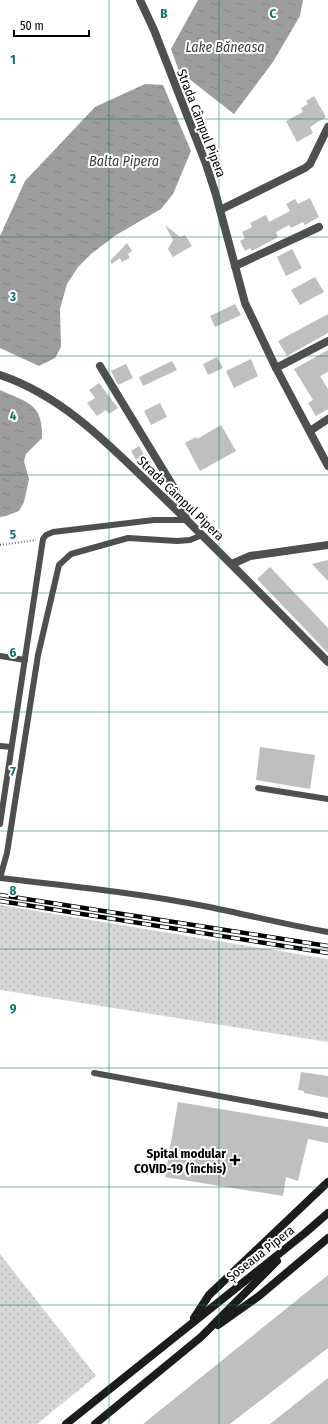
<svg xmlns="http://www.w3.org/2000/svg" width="328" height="1424" font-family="'Fira Sans Condensed',sans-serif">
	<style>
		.grass { fill: url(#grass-dots) }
		.water { fill: url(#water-ripples) }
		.building { fill: #bfbfbf }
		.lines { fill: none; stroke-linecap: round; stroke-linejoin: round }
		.path { stroke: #717171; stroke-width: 2; stroke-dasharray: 1 2; stroke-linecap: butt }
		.lane { stroke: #4f4f4f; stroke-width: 6 }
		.street { stroke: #4f4f4f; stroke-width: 8 }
		.secondary { stroke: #1c1c1c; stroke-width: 8 }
		.rail-casing { stroke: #000; stroke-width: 4.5 }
		.rail { stroke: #fff; stroke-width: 3; stroke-dasharray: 9; stroke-linecap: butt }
		.grid { fill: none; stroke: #0f766e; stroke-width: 1; stroke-opacity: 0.55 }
		.poi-dot { fill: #000; stroke: #fff; stroke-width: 1.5 }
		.labels { text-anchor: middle; stroke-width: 4; stroke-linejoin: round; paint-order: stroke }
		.street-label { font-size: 13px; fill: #000; stroke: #fff }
		.poi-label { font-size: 13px; font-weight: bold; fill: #000; stroke: #fff; text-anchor: end }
		.water-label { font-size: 14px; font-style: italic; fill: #3e3e3e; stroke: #fff }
		.grid-label { font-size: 13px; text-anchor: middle; font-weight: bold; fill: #0f766e; stroke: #fff; stroke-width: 4; stroke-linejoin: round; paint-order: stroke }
	</style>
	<defs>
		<pattern id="grass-dots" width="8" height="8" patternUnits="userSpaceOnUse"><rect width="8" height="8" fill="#d6d6d6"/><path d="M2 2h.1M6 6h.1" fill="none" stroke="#b6b6b6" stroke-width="1.8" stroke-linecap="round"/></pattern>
		<pattern id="water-ripples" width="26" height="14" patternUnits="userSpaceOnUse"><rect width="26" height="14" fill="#9d9d9d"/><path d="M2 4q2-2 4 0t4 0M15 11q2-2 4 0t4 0" fill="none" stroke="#858585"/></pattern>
	</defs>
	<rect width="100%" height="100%" fill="#fff"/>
	<!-- grass -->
	<g class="grass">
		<path d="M0 905 328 959V1042L0 990Z"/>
		<path d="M0 1254 96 1376 37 1424H0Z"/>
	</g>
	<!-- water -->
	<g class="water">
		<path d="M198 0H303L300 16 273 62 234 114 179 71 171 49Z"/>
		<path d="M145 84 163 85 191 151 173 194 161 209 116 235 91 254 78 267 67 284 60 309 61 347 55 358 39 366 0 348V236L25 181 95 107Z"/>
		<path d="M0 390C28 403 43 403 42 438L26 454 24 461 29 479 24 502 19 511 6 516 0 517Z"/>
	</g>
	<!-- building -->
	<g class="building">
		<path d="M314 96 326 117 310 127 313 133 297 142 286 121 303 112 301 108 308 104 306 101Z"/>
		<path d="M310 198 319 217 305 225 303 222 291 228 289 225 276 232 278 237 252 251 250 248 245 251 240 241 245 238 242 232 252 227 250 223 266 215 269 222 290 211 286 204 295 199 298 204Z"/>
		<path d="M165 225 180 237 185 235 192 246 173 257 168 249 173 240Z"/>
		<path d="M127 243 132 251 128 254 130 258 122 262 120 258 112 264 110 261Z"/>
		<path d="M292 249 302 268 286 276 277 257Z"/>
		<path d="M315 277 324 292 300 305 291 290Z"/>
		<path d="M235 304 241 315 215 327 210 316Z"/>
		<path d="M328 314V333L287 356 278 341Z"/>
		<path d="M328 350V372L320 376 328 389V409L316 416 308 403 313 400 294 369Z"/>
		<path d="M217 357 223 368 208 375 203 364Z"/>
		<path d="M251 359 258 376 234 388 226 371Z"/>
		<path d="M172 361 177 370 143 386 139 377Z"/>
		<path d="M126 364 133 378 118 385 111 371Z"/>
		<path d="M99 383 118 408 109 414 106 410 97 416 87 403 95 398 89 390Z"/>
		<path d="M160 403 167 417 151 425 144 411Z"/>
		<path d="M221 425 236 451 200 471 185 443 196 437 197 439Z"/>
		<path d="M139 446 144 455 136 460 131 451Z"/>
		<path d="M328 560V581L312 564Z"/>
		<path d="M270 567 328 628V653L257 579Z"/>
		<path d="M260 747 315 755 310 789 256 780Z"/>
		<path d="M301 1072 328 1076V1098L304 1093V1091L298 1090Z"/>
		<path d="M178 1102 328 1127V1143L308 1139 298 1181 286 1177 283 1196 165 1177Z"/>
		<path d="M328 1275V1348L230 1424H143Z"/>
		<path d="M328 1378V1424H270Z"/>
	</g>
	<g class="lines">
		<!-- path -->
		<path class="path" d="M0 545 36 540"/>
		<!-- lane -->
		<g class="lane">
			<path d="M0 656 25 660"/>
			<path d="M0 746 11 747"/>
			<path d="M258 788 328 799"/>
			<path d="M0 824 43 539 46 535 53 532 154 520H187"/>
			<path d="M0 878 7 853 38 655 59 565 71 554 128 538 177 541 190 540 202 535"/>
			<path d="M0 878C70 886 140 893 209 907 248 915 288 925 328 932"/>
			<path d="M94 1073 328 1116"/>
		</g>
		<!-- street -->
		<g class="street">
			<path d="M140 0 154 30 206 164 216 195 245 303 276 368 328 466"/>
			<path d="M220 210 305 168 310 164 328 127"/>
			<path d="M235 266 319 227"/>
			<path d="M100 366 176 491 186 518"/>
			<path d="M276 368 328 341"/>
			<path d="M0 375C66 397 114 450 163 497 219 551 274 607 328 662"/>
			<path d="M310 431 328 419"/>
			<path d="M232 564 250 556 328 545"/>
		</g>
		<!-- secondary -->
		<g class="secondary">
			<path d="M194 1318 209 1295 328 1182"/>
			<path d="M218 1325 259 1296 328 1238"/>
			<path d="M66 1424 305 1233 328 1213"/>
			<path d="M95 1424 201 1337 277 1261"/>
		</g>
		<!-- rail casing -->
		<g class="rail-casing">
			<g id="rail">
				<path d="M0 895 328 946"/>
				<path d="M0 901 328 953"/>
			</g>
		</g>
		<!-- rail -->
		<use href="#rail" class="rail"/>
	</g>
	<!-- grid -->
	<path class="grid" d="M109 0V1424M219 0V1424M0 119H328M0 237H328M0 356H328M0 475H328M0 593H328M0 712H328M0 831H328M0 949H328M0 1068H328M0 1187H328M0 1305H328"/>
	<!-- markers -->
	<path class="poi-dot" d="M233 1154h4v4h4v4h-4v4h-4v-4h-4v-4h4z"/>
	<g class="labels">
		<!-- street labels -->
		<g class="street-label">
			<text transform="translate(202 123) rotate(69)" y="5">Strada Câmpul Pipera</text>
			<text transform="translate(181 498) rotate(44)" y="5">Strada Câmpul Pipera</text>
			<text transform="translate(260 1253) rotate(-38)" y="5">Șoseaua Pipera</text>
		</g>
		<!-- poi labels -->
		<g class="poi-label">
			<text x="226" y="1158">Spital modular<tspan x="226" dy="15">COVID-19 (închis)</tspan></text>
		</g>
		<!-- water labels -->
		<g class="water-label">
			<text x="225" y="52">Lake Băneasa</text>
			<text x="124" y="166">Balta Pipera</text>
		</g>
	</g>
	<g class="grid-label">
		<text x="164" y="18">B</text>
		<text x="273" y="18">C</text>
		<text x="13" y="64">1</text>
		<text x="13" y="183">2</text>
		<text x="13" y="301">3</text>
		<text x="13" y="420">4</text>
		<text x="13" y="539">5</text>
		<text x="13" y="657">6</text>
		<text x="13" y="776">7</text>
		<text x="13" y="895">8</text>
		<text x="13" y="1013">9</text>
	</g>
	<!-- scale -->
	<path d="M14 30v6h75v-6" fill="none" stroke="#000000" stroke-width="2"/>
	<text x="20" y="30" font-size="12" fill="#000000" stroke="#ffffff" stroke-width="3" paint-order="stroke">50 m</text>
</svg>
